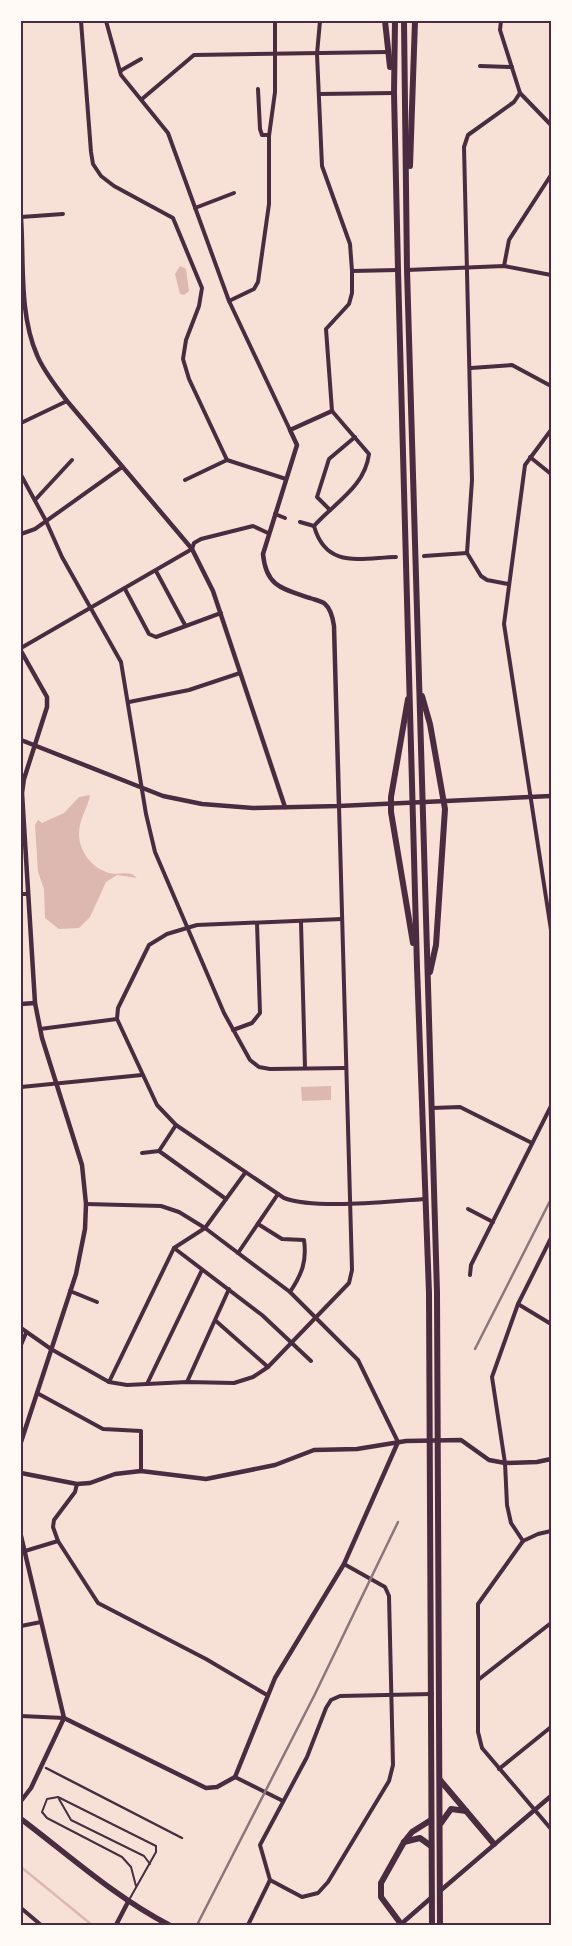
<svg xmlns="http://www.w3.org/2000/svg" width="572" height="1946" font-family="'Nunito Sans',sans-serif">
	<style>
		.water { fill: #dcb8b0 }
		.lines { fill: none; stroke-linecap: round; stroke-linejoin: round }
		.stream { stroke: #dcb8b0; stroke-width: 2.5 }
		.service { stroke: #4a2c40; stroke-width: 2 }
		.pedestrian { stroke: #4a2c40; stroke-width: 2.5 }
		.minor { stroke: #4a2c40; stroke-width: 4 }
		.tertiary { stroke: #4a2c40; stroke-width: 4.5 }
		.primary { stroke: #4a2c40; stroke-width: 5.5 }
		.trunk { stroke: #4a2c40; stroke-width: 6 }
		.rail { stroke: #8f747c; stroke-width: 2.5 }
		.neatline { fill: none; stroke: #4a2c40; stroke-width: 2 }
	</style>
	<rect width="100%" height="100%" fill="#f7e1d7"/>
	<!-- water -->
	<g class="water">
		<path d="M180 266 186 269 189 291 184 295 180 294 175 274Z"/>
		<path d="M90 795C88 806 82 815 80 825 75 846 89 867 109 873 116 875 124 872 132 874L137 878 117 875 106 882 90 917 79 928 59 929 45 918 44 889 38 872 35 825 38 820 42 823 64 813 79 797Z"/>
		<path d="M331 1086V1100L302 1101 301 1087Z"/>
	</g>
	<g class="lines">
		<!-- stream -->
		<path class="stream" d="M21 1867 92 1925"/>
		<!-- service -->
		<g class="service">
			<path d="M59 1799 71 1820 144 1856 150 1864"/>
			<path d="M129 1900 156 1852V1846L58 1797 47 1799 42 1812 47 1818 122 1857 131 1867 136 1886"/>
		</g>
		<!-- pedestrian -->
		<path class="pedestrian" d="M46 1768 182 1838"/>
		<!-- minor -->
		<g class="minor">
			<path d="M81 21 91 152 93 164 101 176 114 186 173 218 202 288 199 306 186 340 183 359 189 379 227 460"/>
			<path d="M106 21 121 75 168 133 229 301 290 430"/>
			<path d="M320 21 317 54 322 166 350 244 352 271V293L349 304 326 329 332 411 369 454C365 487 334 503 314 526 326 569 360 558 396 557"/>
			<path d="M501 21 500 30 520 93 551 125"/>
			<path d="M480 66 512 67"/>
			<path d="M120 71 141 59"/>
			<path d="M258 89 260 129 262 135H269"/>
			<path d="M319 94 394 93"/>
			<path d="M142 99 194 55 388 52"/>
			<path d="M195 208 234 193"/>
			<path d="M21 217 63 214"/>
			<path d="M504 266 509 240 551 175"/>
			<path d="M407 270 504 266 551 275"/>
			<path d="M352 271 398 270"/>
			<path d="M229 301 254 289 258 282 269 204V136L275 92V21"/>
			<path d="M471 368 512 365 551 386"/>
			<path d="M21 423 67 401"/>
			<path d="M551 430 525 465 504 624 551 930"/>
			<path d="M530 457 551 474"/>
			<path d="M21 475 46 521 62 557 121 662 146 814 155 852 224 1013 250 1060 259 1067 270 1069 345 1068"/>
			<path d="M185 480 227 460 286 479"/>
			<path d="M35 500 72 460"/>
			<path d="M330 510 317 497 329 459 355 437"/>
			<path d="M275 514 285 518"/>
			<path d="M300 522 314 526"/>
			<path d="M21 534 35 529 122 467"/>
			<path d="M424 556 467 553"/>
			<path d="M156 571 185 625"/>
			<path d="M508 584 487 580 481 576 467 553 472 480 464 147 468 135 514 102 520 93"/>
			<path d="M125 589 149 634 156 637 221 613"/>
			<path d="M21 648 192 549 194 543 201 539 253 526 268 533"/>
			<path d="M129 702 189 690 240 673"/>
			<path d="M21 894H27"/>
			<path d="M301 922 305 1068"/>
			<path d="M117 1019 157 1105 176 1125 284 1198C317 1210 389 1201 426 1199"/>
			<path d="M40 1029 117 1019 118 1008 149 945 167 934 197 925 342 919"/>
			<path d="M233 1030 252 1023 260 1013 257 923"/>
			<path d="M21 1087 142 1075"/>
			<path d="M432 1108 460 1107 532 1143"/>
			<path d="M176 1125 159 1151 226 1199"/>
			<path d="M142 1153 159 1151"/>
			<path d="M21 1187V1247"/>
			<path d="M86 1204 161 1206 179 1212 205 1228 290 1292 358 1360 398 1442"/>
			<path d="M468 1209 493 1222"/>
			<path d="M258 1224 282 1239 304 1240C307 1261 302 1274 290 1292"/>
			<path d="M174 1248 262 1315 311 1361"/>
			<path d="M238 1253 278 1194"/>
			<path d="M470 1275 471 1265 551 1106"/>
			<path d="M70 1291 97 1302"/>
			<path d="M518 1304 551 1324"/>
			<path d="M216 1321 268 1367"/>
			<path d="M21 1328 51 1349 109 1382 127 1385 187 1382 234 1383 253 1377 268 1367 349 1283 352 1270 339 806"/>
			<path d="M21 1345 26 1333"/>
			<path d="M109 1382 174 1248 205 1228 245 1173"/>
			<path d="M187 1382 229 1289"/>
			<path d="M147 1384 202 1270"/>
			<path d="M37 1393 103 1429 141 1431V1471"/>
			<path d="M77 1484 75 1492 54 1520 53 1527 58 1541 98 1603 206 1659 267 1695"/>
			<path d="M551 1531 538 1534 523 1541 478 1604V1732L482 1748 551 1829"/>
			<path d="M523 1541 511 1523 507 1505 505 1463 492 1377 518 1304 551 1238"/>
			<path d="M25 1551 58 1541"/>
			<path d="M21 1626 41 1622"/>
			<path d="M478 1680 551 1623"/>
			<path d="M21 1716 64 1718"/>
			<path d="M499 1769 551 1727"/>
			<path d="M235 1777 283 1801"/>
			<path d="M270 1880 302 1897 318 1893 328 1882 389 1781 393 1765 389 1596 385 1587 344 1564"/>
			<path d="M21 1908 41 1925"/>
			<path d="M248 1925 270 1880 260 1845 307 1757 326 1708 331 1700 340 1696 432 1694"/>
		</g>
		<!-- tertiary -->
		<g class="tertiary">
			<path d="M21 218C24 262 19 314 37 355 44 372 56 386 67 401L192 549 213 591 285 807"/>
			<path d="M332 411 290 430 297 445 263 554C266 587 283 589 310 598 315 600 322 601 325 604 331 609 333 619 334 626L339 806"/>
			<path d="M21 651 47 697V707L24 779 22 793 35 1003 42 1038 82 1165 86 1204 85 1229 76 1274 21 1442"/>
			<path d="M21 740 163 796 202 804 253 808 339 806 551 796"/>
			<path d="M21 1004 35 1003"/>
			<path d="M21 1473 77 1484 90 1483 115 1474 141 1471 206 1479 275 1465 314 1450 357 1449 406 1441 461 1440 489 1460 505 1463 537 1462 551 1459"/>
			<path d="M21 1536 64 1718 31 1788 21 1801"/>
			<path d="M64 1718 206 1788 217 1787 235 1777 275 1678 344 1564 398 1442"/>
			<path d="M440 1891 551 1796"/>
			<path d="M116 1925 128 1902"/>
			<path d="M400 1925 432 1897"/>
		</g>
		<!-- primary -->
		<path class="primary" d="M21 1819C70 1856 115 1897 169 1925"/>
		<!-- trunk -->
		<g class="trunk">
			<path d="M385 21 390 67"/>
			<path d="M395 21 394 93 398 270 417 967 429 1293 432 1925"/>
			<path d="M404 21 407 270 437 1292 440 1925"/>
			<path d="M410 166 415 21"/>
			<path d="M422 696 430 724 445 809 436 945 430 972"/>
			<path d="M408 699 391 797V812L413 943"/>
			<path d="M440 1780 494 1844"/>
			<path d="M441 1823 451 1809 466 1811"/>
			<path d="M404 1842 420 1838 431 1846"/>
			<path d="M401 1924 381 1897V1883L404 1842 412 1832 431 1820"/>
		</g>
		<!-- rail -->
		<g class="rail">
			<path d="M475 1349 551 1199"/>
			<path d="M197 1925 315 1694 398 1522"/>
		</g>
	</g>
	<!-- border -->
	<rect width="572" height="1946" fill="none" stroke="#fffaf5" stroke-width="45"/>
	<rect x="22" y="22" width="528" height="1902" class="neatline"/>
</svg>
